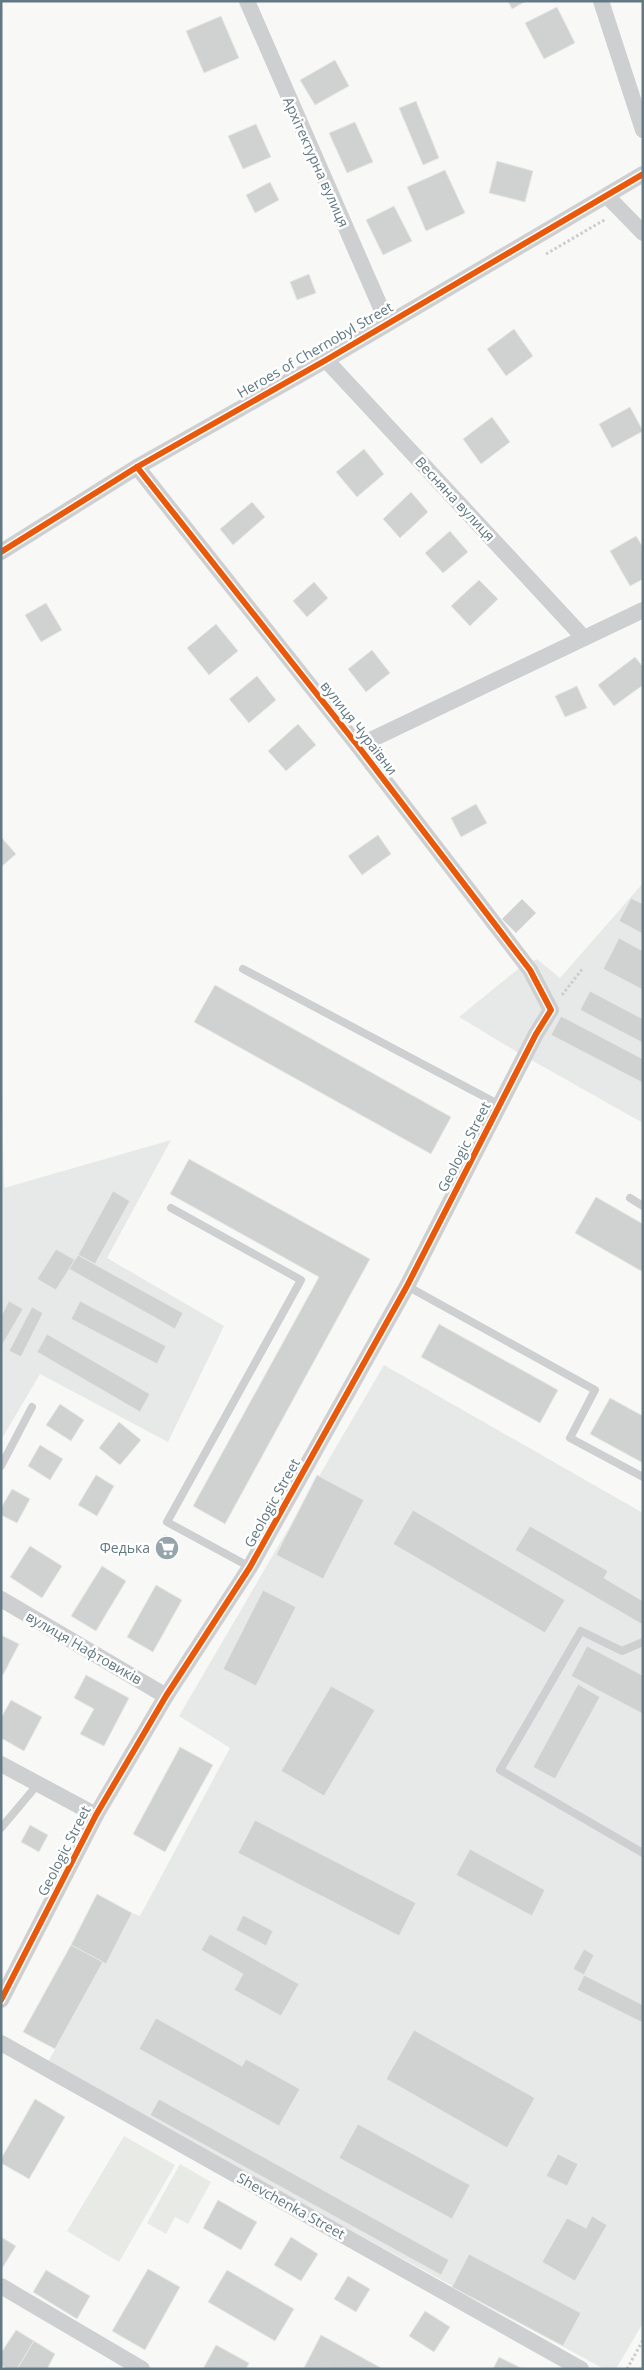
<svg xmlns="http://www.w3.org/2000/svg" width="644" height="2370" font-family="'Open Sans',sans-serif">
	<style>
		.built { fill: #e7e9e8 }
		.green { fill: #e8ebe5 }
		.building { fill: #d0d2d2; stroke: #e7e7e6 }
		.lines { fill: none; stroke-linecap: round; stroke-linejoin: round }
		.path { stroke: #cbcdcd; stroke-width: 3; stroke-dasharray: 2.5 2.5; stroke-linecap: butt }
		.service { stroke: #cecfd0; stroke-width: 8 }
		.minor { stroke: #cecfd0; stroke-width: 16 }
		.cycleway-casing { stroke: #fff; stroke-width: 9 }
		.cycleway { stroke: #e8590c; stroke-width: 6 }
		.labels { text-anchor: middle; stroke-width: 5; stroke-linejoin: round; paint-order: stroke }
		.street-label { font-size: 14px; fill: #627882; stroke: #fff }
		.poi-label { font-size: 14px; fill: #627882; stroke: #fff; text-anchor: end }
	</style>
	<rect width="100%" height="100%" fill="#f8f8f7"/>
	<!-- built -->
	<g class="built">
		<path d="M643 883V1123L517 1052 459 1017 518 969 537 959 560 978Z"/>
		<path d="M1 1052 4 1188 171 1140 107 1258 224 1326 168 1442 40 1374 1 1440Z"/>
		<path d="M384 1365 643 1513V2323L616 2369H604L47 2064 103 1962 106 1964 132 1913 140 1916 230 1748 179 1716Z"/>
	</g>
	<!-- green -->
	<g class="green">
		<path d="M124 2136 175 2165 119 2262 67 2231Z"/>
		<path d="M180 2164 211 2182 188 2224 175 2217 166 2234 147 2223Z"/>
	</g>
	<!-- building -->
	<g class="building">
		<path d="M508 1H526L512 9Z"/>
		<path d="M557 7 575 43 544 59 525 23Z"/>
		<path d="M221 16 239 58 204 73 186 31Z"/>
		<path d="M335 60 349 86 315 105 300 80Z"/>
		<path d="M416 101 439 158 423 165 399 108Z"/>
		<path d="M355 122 373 162 347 173 329 133Z"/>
		<path d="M256 124 271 157 243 169 228 136Z"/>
		<path d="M497 161 533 171 525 202 489 193Z"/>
		<path d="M445 170 465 213 426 231 407 187Z"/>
		<path d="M270 182 279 200 255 213 246 195Z"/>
		<path d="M394 206 412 241 383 255 366 220Z"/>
		<path d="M309 274 316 293 297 300 290 282Z"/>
		<path d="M514 329 533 356 506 376 487 349Z"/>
		<path d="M630 407 643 431 612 448 599 424Z"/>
		<path d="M492 417 510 442 481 464 463 439Z"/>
		<path d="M364 449 384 474 357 497 336 472Z"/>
		<path d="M411 492 428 512 400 538 383 519Z"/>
		<path d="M252 502 265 517 233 545 220 529Z"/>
		<path d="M450 531 468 552 443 573 425 553Z"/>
		<path d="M636 536 643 547V579L630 586 610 551Z"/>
		<path d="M479 580 498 599 470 626 451 606Z"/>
		<path d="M314 582 328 598 307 617 293 601Z"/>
		<path d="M46 603 62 630 41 642 25 615Z"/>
		<path d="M216 624 238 651 209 675 187 648Z"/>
		<path d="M372 650 390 673 366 692 348 669Z"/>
		<path d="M635 657 643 667V685L614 706 598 685Z"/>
		<path d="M257 676 276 700 249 723 229 699Z"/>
		<path d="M577 686 587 708 565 717 555 696Z"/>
		<path d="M298 724 316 745 286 771 268 751Z"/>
		<path d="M476 804 487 823 461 837 451 818Z"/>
		<path d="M378 835 391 854 362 875 348 856Z"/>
		<path d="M1 837 16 854 1 867Z"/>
		<path d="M631 898 643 904V934L619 921Z"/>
		<path d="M522 899 536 913 516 933 502 919Z"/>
		<path d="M619 938 643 951V990L603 969Z"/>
		<path d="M215 985 451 1117 431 1154 194 1022Z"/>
		<path d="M590 991 643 1019V1043L580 1010Z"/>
		<path d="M561 1016 643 1059V1083L551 1035Z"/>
		<path d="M189 1159 370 1259 225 1524 193 1506 319 1277 170 1194Z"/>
		<path d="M113 1191 130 1201 95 1264 78 1255Z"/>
		<path d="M596 1197 643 1224V1272L575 1233Z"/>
		<path d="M56 1249 75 1260 56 1290 37 1279Z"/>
		<path d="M78 1255 183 1313 175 1329 69 1269Z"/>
		<path d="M9 1301 23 1309 1 1347V1316Z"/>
		<path d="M80 1301 166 1346 157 1364 71 1319Z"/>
		<path d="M32 1307 43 1313 21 1357 9 1351Z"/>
		<path d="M439 1324 558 1390 540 1423 421 1357Z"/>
		<path d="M47 1334 150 1394 140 1412 37 1352Z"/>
		<path d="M610 1398 643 1416V1463L590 1434Z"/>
		<path d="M60 1404 84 1420 71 1441 46 1425Z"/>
		<path d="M119 1422 141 1440 120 1465 99 1448Z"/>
		<path d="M40 1445 63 1459 50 1480 28 1466Z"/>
		<path d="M96 1475 114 1486 97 1516 78 1505Z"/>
		<path d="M317 1475 364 1500 323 1579 276 1555Z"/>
		<path d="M12 1489 30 1499 17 1523 1 1515V1508Z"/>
		<path d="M413 1510 565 1600 545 1633 393 1544Z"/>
		<path d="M530 1526 608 1571 604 1578 643 1601V1625L515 1550Z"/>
		<path d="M165 1535 178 1542 167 1560 155 1552Z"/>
		<path d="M30 1546 62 1566 42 1598 10 1577Z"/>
		<path d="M102 1566 126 1581 96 1631 71 1616Z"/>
		<path d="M156 1585 182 1600 153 1652 127 1637Z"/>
		<path d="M263 1590 296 1607 256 1686 223 1669Z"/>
		<path d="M1 1635 19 1644 3 1675 1 1674Z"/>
		<path d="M587 1646 642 1675 643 1673V1714L571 1676Z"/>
		<path d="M86 1675 129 1698 104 1746 80 1734 94 1709 74 1698Z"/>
		<path d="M578 1684 600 1697 555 1779 533 1767Z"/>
		<path d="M331 1686 375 1710 324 1796 281 1771Z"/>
		<path d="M11 1700 42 1717 24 1751 1 1738V1718Z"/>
		<path d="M180 1747 213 1765 165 1852 133 1834Z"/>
		<path d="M255 1820 416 1903 399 1936 238 1853Z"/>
		<path d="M30 1825 48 1835 39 1852 21 1842Z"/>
		<path d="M470 1849 545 1890 532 1916 456 1875Z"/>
		<path d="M97 1894 132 1913 106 1964 71 1945Z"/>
		<path d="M243 1915 273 1931 266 1946 236 1930Z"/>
		<path d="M210 1934 299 1984 281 2016 234 1990 243 1974 201 1950Z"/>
		<path d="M71 1945 103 1962 55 2049 23 2032Z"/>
		<path d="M584 1949 594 1955 584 1975 643 2005V2023L577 1990 584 1975 573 1969Z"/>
		<path d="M156 2018 242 2066 246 2059 300 2089 279 2126 139 2049Z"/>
		<path d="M414 2030 535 2098 507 2148 386 2079Z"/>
		<path d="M35 2099 65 2117 29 2179 1 2163V2159Z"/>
		<path d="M159 2099 449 2260 441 2275 150 2115Z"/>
		<path d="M358 2124 470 2185 452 2219 339 2158Z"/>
		<path d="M558 2154 578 2164 567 2186 546 2176Z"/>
		<path d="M218 2200 257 2222 241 2250 203 2228Z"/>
		<path d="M592 2216 607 2225 575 2281 542 2262 567 2218 586 2228Z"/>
		<path d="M1 2237 16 2246 1 2270Z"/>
		<path d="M291 2237 318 2254 301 2281 274 2265Z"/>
		<path d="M469 2254 581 2313 563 2346 452 2287Z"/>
		<path d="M148 2269 180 2287 145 2350 112 2331Z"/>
		<path d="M46 2270 90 2296 77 2319 33 2292Z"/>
		<path d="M227 2270 294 2309 275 2341 208 2302Z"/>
		<path d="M348 2276 370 2289 356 2312 334 2299Z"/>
		<path d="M425 2311 450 2327 434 2352 409 2336Z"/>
		<path d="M16 2330 34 2341 17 2369H7L1 2365V2353Z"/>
		<path d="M321 2335 383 2369 304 2368Z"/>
		<path d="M34 2341 55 2354 47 2369H17Z"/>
		<path d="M216 2345 249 2363 246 2369H203Z"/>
		<path d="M499 2357 523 2369H493Z"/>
	</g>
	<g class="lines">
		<!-- path -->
		<g class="path">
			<path d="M546 254 606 219"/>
			<path d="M562 995 583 968"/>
			<path d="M627 2369 643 2340"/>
		</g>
		<!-- service -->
		<g class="service">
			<path d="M243 969 500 1105"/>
			<path d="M630 1198 643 1206"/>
			<path d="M171 1208 301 1280 167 1522 250 1567"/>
			<path d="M407 1286 595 1390 570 1438 643 1477"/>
			<path d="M1 1466 32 1407"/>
			<path d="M643 1642 622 1651 581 1631 500 1770 643 1853"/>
			<path d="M1 1828 38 1784"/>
		</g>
		<!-- minor -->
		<g class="minor">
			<path d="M247 1 387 322"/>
			<path d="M601 1 643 130"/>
			<path d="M607 196 643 233"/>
			<path d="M326 360 584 638"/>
			<path d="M1 552 137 467 326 360 643 174"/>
			<path d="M358 746 643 610"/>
			<path d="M1 1599 166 1696"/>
			<path d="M1 1764 96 1815"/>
			<path d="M1 2000 96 1815 166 1696 250 1567 407 1286 536 1034 551 1010 530 970 358 746 137 467"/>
			<path d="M1 2043 581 2369"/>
			<path d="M1 2286 142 2369"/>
		</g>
		<!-- cycleway casing -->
		<g class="cycleway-casing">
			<g id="cycleway">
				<path d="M1 552 137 467 326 360 643 174"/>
				<path d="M1 2000 96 1815 166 1696 250 1567 407 1286 536 1034 551 1010 530 970 358 746 137 467"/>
			</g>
		</g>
		<!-- cycleway -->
		<use href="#cycleway" class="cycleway"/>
	</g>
	<!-- icons -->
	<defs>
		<g id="supermarket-disc" transform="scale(1.25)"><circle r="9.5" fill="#96a5ab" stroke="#fff"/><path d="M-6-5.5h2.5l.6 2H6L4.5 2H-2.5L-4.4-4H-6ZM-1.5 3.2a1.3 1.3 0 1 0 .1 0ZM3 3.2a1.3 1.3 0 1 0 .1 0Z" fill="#fff"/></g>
	</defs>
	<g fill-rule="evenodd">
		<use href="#supermarket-disc" x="167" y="1548"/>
	</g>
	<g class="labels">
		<!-- street labels -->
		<g class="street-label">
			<text transform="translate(316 162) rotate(66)" y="5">Архітектурна вулиця</text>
			<text transform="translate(315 350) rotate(-30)" y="5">Heroes of Chernobyl Street</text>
			<text transform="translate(455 499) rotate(47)" y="5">Весняна вулиця</text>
			<text transform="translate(359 728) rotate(52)" y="5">вулиця Чураївни</text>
			<text transform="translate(464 1147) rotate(-63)" y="5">Geologic Street</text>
			<text transform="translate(272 1503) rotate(-61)" y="5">Geologic Street</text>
			<text transform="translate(84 1648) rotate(30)" y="5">вулиця Нафтовиків</text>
			<text transform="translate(64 1851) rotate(-63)" y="5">Geologic Street</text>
			<text transform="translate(291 2206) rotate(29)" y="5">Shevchenka Street</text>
		</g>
		<!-- poi labels -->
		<g class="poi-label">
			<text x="150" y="1553">Федька</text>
		</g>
	</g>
	<!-- border -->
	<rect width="644" height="2370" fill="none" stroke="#627882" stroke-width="5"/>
</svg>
